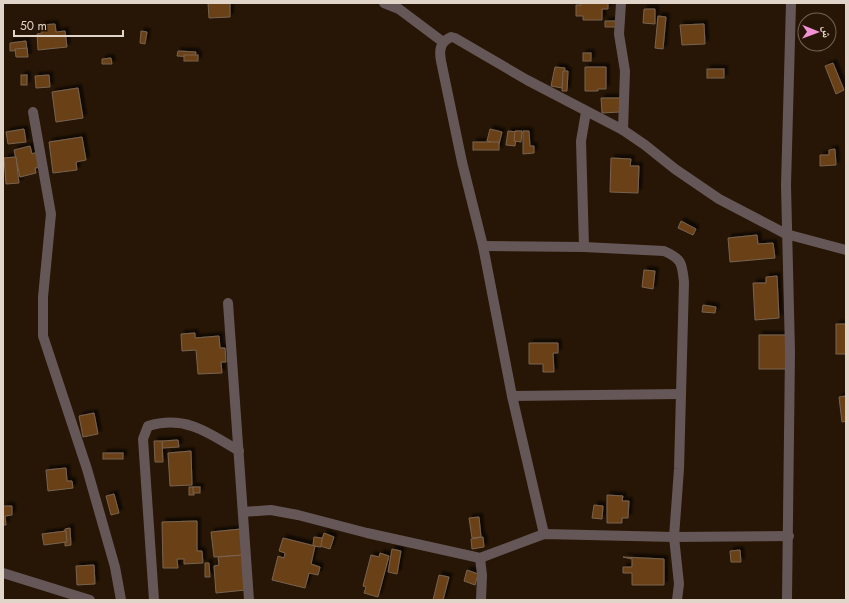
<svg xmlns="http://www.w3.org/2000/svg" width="849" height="603" font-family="Jost,'Noto Naskh Arabic',sans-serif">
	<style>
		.building { fill: #6a4116; stroke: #786350; filter: url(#shadow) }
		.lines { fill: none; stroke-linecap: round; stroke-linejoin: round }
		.minor { stroke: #655757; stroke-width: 10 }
	</style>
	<defs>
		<filter id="shadow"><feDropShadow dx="3.5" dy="-3.5" stdDeviation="1" flood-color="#0009"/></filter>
	</defs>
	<rect width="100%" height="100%" fill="#271605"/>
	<!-- building -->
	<g class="building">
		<path d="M208 3H230V17L209 18Z"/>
		<path d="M581 3H608V9H602V20H583V16H576V5H581Z"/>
		<path d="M644 9H655V24L643 23Z"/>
		<path d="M658 16 666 17 663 49 655 48Z"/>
		<path d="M605 21H617L618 27H605Z"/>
		<path d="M55 24 56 32 65 31 67 47 38 50 37 34 42 33 41 25Z"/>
		<path d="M704 24 705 44 682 45 680 25Z"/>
		<path d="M141 31 147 32 145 44 140 43Z"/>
		<path d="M26 41 27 50 10 51V43Z"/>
		<path d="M27 48 28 57H16L15 49Z"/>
		<path d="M178 51 196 52 195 57 177 56Z"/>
		<rect x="583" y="53" width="8" height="8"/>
		<rect x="184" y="55" width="14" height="6"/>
		<path d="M111 58 112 64H102V59Z"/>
		<path d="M833 63 844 90 836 94 825 66Z"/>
		<path d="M555 67 565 68 562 88 551 86Z"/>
		<path d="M585 67H606V89H598V91H585Z"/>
		<rect x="707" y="69" width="17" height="9"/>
		<path d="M563 71H568L567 91H562Z"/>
		<rect x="21" y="75" width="6" height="10"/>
		<path d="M49 75 50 87 36 88 35 76Z"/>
		<path d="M78 88 83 118 56 122 52 92Z"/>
		<path d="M601 98H620V112L602 113Z"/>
		<path d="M24 129 26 142 8 144 6 132Z"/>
		<path d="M490 129 502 132 499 144 487 141Z"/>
		<path d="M508 131 517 132 515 146 506 145Z"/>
		<path d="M515 131H522L521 142 514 141Z"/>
		<path d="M523 131H529L530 146H534V153L523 154Z"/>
		<path d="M82 137 86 160 76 162 77 170 53 173 49 142Z"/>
		<rect x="473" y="142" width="26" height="8"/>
		<path d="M30 146 32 154 37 152 41 167 35 168 36 173 20 177 14 150Z"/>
		<path d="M835 149 836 165 820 166V155H829V150Z"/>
		<path d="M16 157 19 183 6 184 4 158Z"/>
		<path d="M611 158 631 159 630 166H639L638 193 610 192Z"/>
		<path d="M681 221 696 229 693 235 678 228Z"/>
		<path d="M757 235 758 244 773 243 775 258 730 262 728 238Z"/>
		<path d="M644 270 655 271 653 289 642 287Z"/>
		<path d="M777 276 779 318 755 320 753 283H766V277Z"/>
		<path d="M703 305 716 307 715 313 702 312Z"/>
		<rect x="836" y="324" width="10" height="30"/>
		<path d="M195 333V338L219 336 220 348H225L226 362H221L222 373 198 374 196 350 182 351 181 334Z"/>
		<rect x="759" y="335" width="27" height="34"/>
		<path d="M529 343H558V353H553L554 372H543V364H529Z"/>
		<path d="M846 396V421L842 422 839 397Z"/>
		<path d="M94 413 98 434 83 437 79 416Z"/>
		<path d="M178 440 179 447 162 448V441Z"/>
		<path d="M154 441H162L163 462H155Z"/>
		<path d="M191 451 192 485 170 486 168 453Z"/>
		<rect x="103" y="453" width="20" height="6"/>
		<path d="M66 468 67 481H72L73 488 48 491 46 470Z"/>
		<rect x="189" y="487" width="5" height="8"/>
		<rect x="193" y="487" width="7" height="6"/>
		<path d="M114 494 119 513 111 515 106 496Z"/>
		<path d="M607 495 623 496 622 501H629L628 518H622V523H607Z"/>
		<path d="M594 505 603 506 602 519 592 518Z"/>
		<path d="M3 506H12V515L5 516 6 525H3Z"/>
		<path d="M479 517 481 537 472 538 469 518Z"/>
		<path d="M197 521V551H202L203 563 184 564V559H177L178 568H163L162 522Z"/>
		<path d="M70 528 71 545 65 546V529Z"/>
		<path d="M241 529 243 555 214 557 211 532Z"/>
		<path d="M66 531 67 542 44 545 42 534Z"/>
		<path d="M324 533 334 537 330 549 320 546Z"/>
		<path d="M314 537 322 538 321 547 313 546Z"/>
		<path d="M483 537 484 547 472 549 471 539Z"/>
		<path d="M283 538 315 546 311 564 320 567 318 575 309 573 305 588 272 580 278 556 284 558 285 553 279 551Z"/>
		<path d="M392 549 401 551 397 574 388 572Z"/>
		<path d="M740 550 741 562H731L730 551Z"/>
		<path d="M380 553 389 556 378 597 364 593 366 587 363 586 371 555 379 557Z"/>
		<path d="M243 555 246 590 216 593 214 566 219 565 218 557Z"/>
		<path d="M623 557 664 559V585H632V573H623V567H632V559Z"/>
		<path d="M205 563H209L210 577H205Z"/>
		<path d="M94 565 95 584 77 585 76 566Z"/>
		<path d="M467 570 478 574 475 585 464 581Z"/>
		<path d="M439 575 449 577 443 600H433Z"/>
	</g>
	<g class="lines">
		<!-- minor -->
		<g class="minor">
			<path d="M384 3 399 9 443 42"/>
			<path d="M621 3 619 34 625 71 623 130"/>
			<path d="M33 112 51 214 43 297V336L87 469 115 567 121 600"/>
			<path d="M483 246 584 247 664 251C682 259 682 263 684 282L679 469 674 537 679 584 677 600"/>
			<path d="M584 247 581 141 586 112"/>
			<path d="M228 303 249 600"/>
			<path d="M512 396 680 394"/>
			<path d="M243 512 271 510 298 515 367 533 480 558 544 534 674 537 789 536"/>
			<path d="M544 534 512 396 483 246 462 162 441 61C439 50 440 42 451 37L455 38 527 80 623 130 645 145 675 169 719 199 786 234 846 250"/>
			<path d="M480 558 482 575 481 600"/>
			<path d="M3 573 90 600"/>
			<path d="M154 600 143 439 148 426C185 415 208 432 239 451"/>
			<path d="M787 600 790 352 786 185 791 3"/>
		</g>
	</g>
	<!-- border -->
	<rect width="849" height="603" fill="none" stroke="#e1d5ca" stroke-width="8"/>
	<!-- north arrow -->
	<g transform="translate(817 32) rotate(91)"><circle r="19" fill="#271605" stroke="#716254"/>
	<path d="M0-3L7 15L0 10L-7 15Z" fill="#f391d5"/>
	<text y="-6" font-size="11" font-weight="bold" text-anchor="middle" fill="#e1d5ca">ش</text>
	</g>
	<!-- scale -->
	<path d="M14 30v6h109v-6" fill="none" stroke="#e1d5ca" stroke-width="2"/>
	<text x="20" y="30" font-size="12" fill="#e1d5ca" stroke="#271605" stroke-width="3" paint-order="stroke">50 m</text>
</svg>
